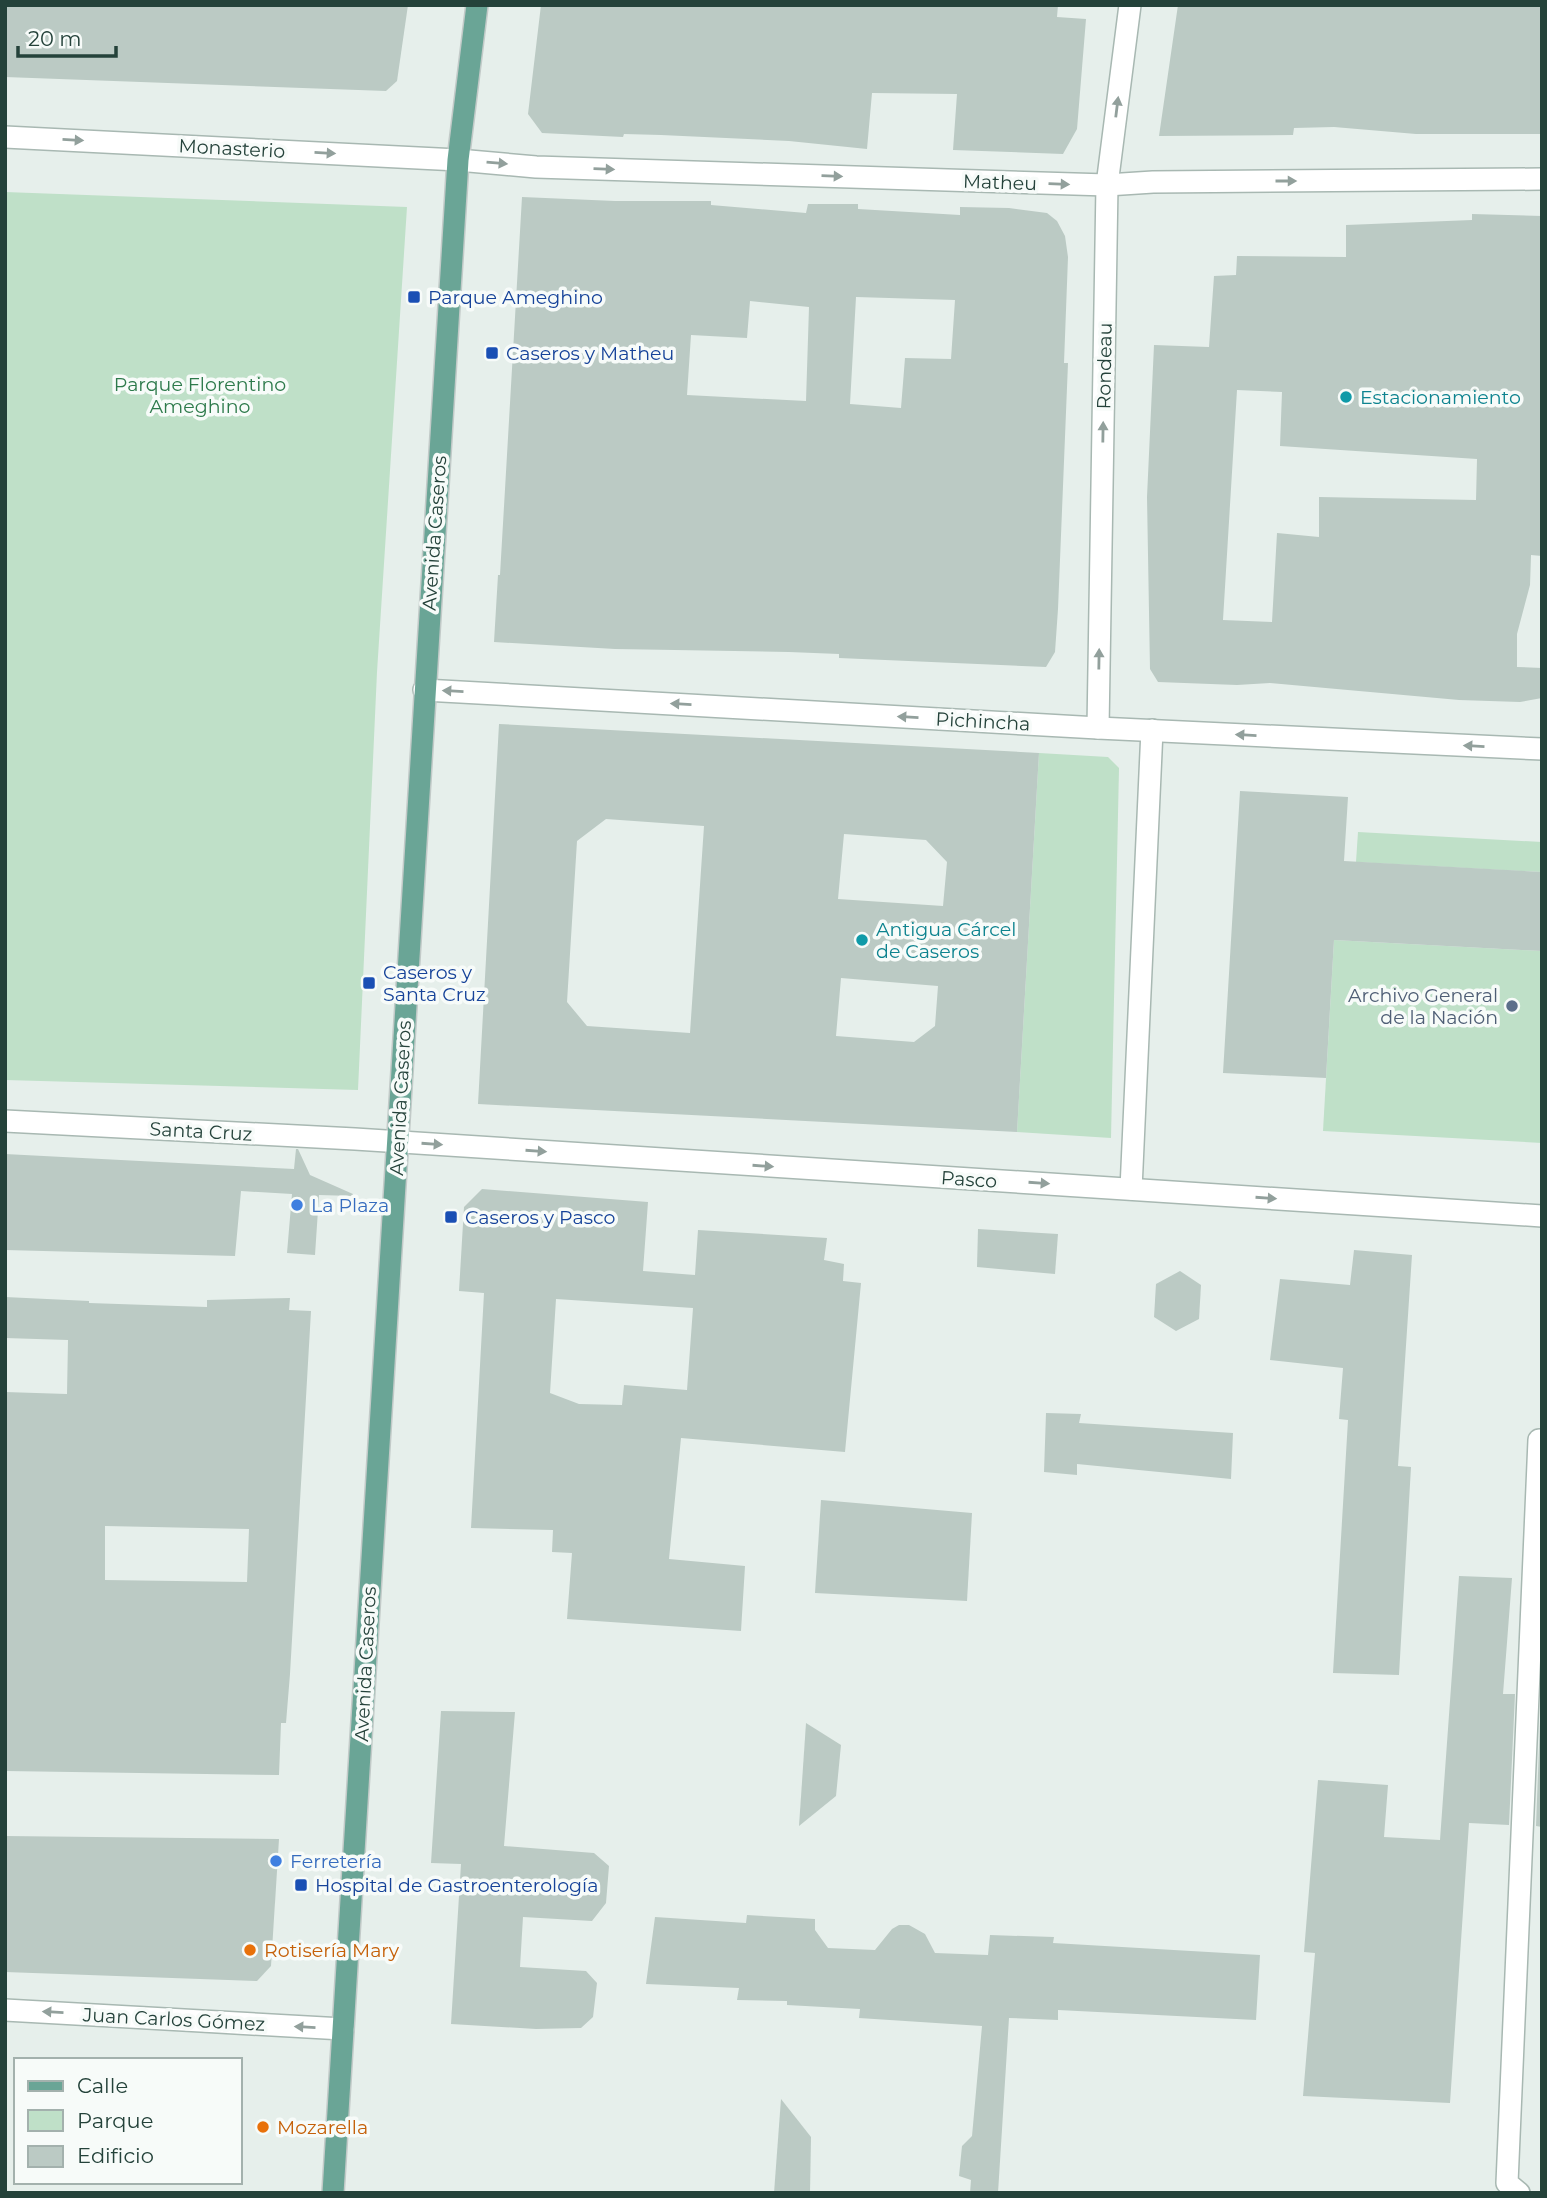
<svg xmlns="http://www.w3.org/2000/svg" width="1547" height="2198" font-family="Montserrat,sans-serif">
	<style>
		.green { fill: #bfe0c8 }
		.building { fill: #bbcac4; fill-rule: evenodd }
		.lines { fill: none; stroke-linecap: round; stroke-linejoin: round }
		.minor-casing { stroke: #a8b8b2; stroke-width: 24 }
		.major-casing { stroke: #c2cac8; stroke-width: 24 }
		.minor { stroke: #fff; stroke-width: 21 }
		.major { stroke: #6aa596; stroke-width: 21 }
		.oneway { fill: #92a09c }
		.transit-dot { fill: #1a4fb4; stroke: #f7fbf9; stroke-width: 2.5 }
		.culture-dot { fill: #0f9aa8; stroke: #f7fbf9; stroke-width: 2.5 }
		.service-dot { fill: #5c6f8a; stroke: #f7fbf9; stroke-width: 2.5 }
		.shop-dot { fill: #3f7fe0; stroke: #f7fbf9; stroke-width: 2.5 }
		.food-dot { fill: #e8710a; stroke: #f7fbf9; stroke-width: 2.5 }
		.labels { text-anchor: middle; stroke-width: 7; stroke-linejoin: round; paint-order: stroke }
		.street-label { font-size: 19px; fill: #24423a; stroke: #f7fbf9 }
		.transit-label { font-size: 19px; fill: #164399; stroke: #f7fbf9; text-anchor: start }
		.park-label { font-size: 19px; fill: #2d7a4b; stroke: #f7fbf9 }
		.culture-label { font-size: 19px; fill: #0d838f; stroke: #f7fbf9; text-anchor: start }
		.service-label { font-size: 19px; fill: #4e5e75; stroke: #f7fbf9; text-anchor: end }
		.shop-label { font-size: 19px; fill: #366cbe; stroke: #f7fbf9; text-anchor: start }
		.food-label { font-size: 19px; fill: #c56008; stroke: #f7fbf9; text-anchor: start }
	</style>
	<rect width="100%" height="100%" fill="#e6efeb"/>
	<!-- green -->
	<g class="green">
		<path d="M5 192 407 207 377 672 358 1090 5 1080Z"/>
		<path d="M1039 753 1108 757 1119 768 1111 1138 1017 1132Z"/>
		<path d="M1358 832 1542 842V872L1356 862Z"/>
		<path d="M1334 940 1542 951V1143L1323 1131Z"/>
	</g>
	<!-- building -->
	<g class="building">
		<path d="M5 5H408L397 81 386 91 5 77Z"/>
		<path d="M541 5H1058L1057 17 1086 19 1077 129 1063 154 953 150 957 94 872 93 867 149 789 141 661 135 624 134 623 137 542 133 528 114Z"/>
		<path d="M1178 5H1542V134H1416L1334 127 1294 128 1293 135 1159 136Z"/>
		<path d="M522 197 615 201H711V205L806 213 808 204H858V209L960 215V207L1009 208 1047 213 1057 221 1065 236 1068 257 1064 363H1068L1058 609 1055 652 1046 667 839 658V654L789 652 615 649 494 642 498 575H500ZM856 297 955 300 951 359 905 358 901 408 850 404ZM750 301 809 307 806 401 687 395 691 335 747 338Z"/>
		<path d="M1472 214 1542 216V556L1531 555 1530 585 1517 634V667L1542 668V698L1520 702 1459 700 1270 683 1237 685 1158 682 1150 669 1147 497 1154 345 1209 347 1214 276 1236 275 1237 256 1346 257V225L1472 220ZM1237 390 1282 392 1280 446 1477 459 1476 500 1319 497V537L1277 533 1272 622 1223 620Z"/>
		<path d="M499 724 1039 753 1017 1132 478 1104ZM606 819 704 826 690 1033 587 1026 567 1002 577 841ZM844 834 926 840 947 862 943 906 838 899ZM841 978 938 986 935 1026 914 1042 836 1036Z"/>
		<path d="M1240 791 1348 797 1344 861 1542 872V951L1334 940 1326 1078 1223 1073Z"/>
		<path d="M296 1149H298L310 1175 353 1194V1196L319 1195 315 1255 287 1253 292 1194 241 1191 235 1256 5 1250V1154L294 1169Z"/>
		<path d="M482 1189 648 1202 643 1271 695 1275 698 1230 827 1238 824 1260 844 1264 843 1281 861 1283 845 1452 681 1438 669 1559 745 1566 741 1631 567 1619 572 1553 552 1552 553 1530 471 1528 484 1293 459 1291 464 1207ZM556 1299 693 1308 687 1390 624 1385 622 1405 579 1404 550 1393Z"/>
		<path d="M978 1229 1058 1234 1055 1274 977 1267Z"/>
		<path d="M1354 1250 1412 1255 1398 1466 1411 1467 1399 1675 1333 1673 1348 1420 1339 1419 1343 1368 1270 1360 1280 1279 1350 1285Z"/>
		<path d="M1180 1271 1201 1285 1199 1319 1176 1331 1154 1317 1156 1284Z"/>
		<path d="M5 1297 89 1301V1303L207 1307V1300L290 1298 289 1310 311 1311 290 1674 286 1723H281L279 1775 5 1771V1392L67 1394 68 1340 5 1338ZM105 1526 249 1529 247 1582 105 1580Z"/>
		<path d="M1046 1413 1081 1414 1079 1423 1233 1433 1231 1479 1077 1464V1475L1044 1472Z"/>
		<path d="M821 1500 972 1513 967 1601 815 1593Z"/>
		<path d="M1459 1576 1512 1578 1503 1694H1515L1509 1825 1469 1823 1450 2103 1303 2096 1315 1953 1304 1952 1318 1780 1388 1785 1384 1837 1440 1840Z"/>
		<path d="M1541 1695H1542V1827L1536 1826Z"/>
		<path d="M441 1711 515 1712 504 1846 594 1853 609 1866 606 1903 592 1921 523 1917 520 1967 586 1971 597 1983 593 2017 581 2028 536 2029 451 2024 461 1864 431 1863Z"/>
		<path d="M806 1723 841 1745 836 1796 799 1826Z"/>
		<path d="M5 1836 279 1839 271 1966 257 1981 5 1972Z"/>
		<path d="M747 1915 815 1919V1930L828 1948 875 1950 892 1929 899 1925H909L925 1934 935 1953 988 1955 990 1935 1054 1937 1053 1943 1260 1955 1256 2020 1058 2010V2020L1009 2018 998 2193H970L971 2180 959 2176 962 2146 972 2136 982 2026 859 2018 860 2009 787 2005V2001L737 2000 739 1988 646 1984 655 1917 746 1923Z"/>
		<path d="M781 2099 811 2137 810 2193H774Z"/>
	</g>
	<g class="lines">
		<!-- minor casing -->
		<g class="minor-casing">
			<g id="minor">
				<path d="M5 137 458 160 536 167 1107 185 1153 182 1542 179"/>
				<path d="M424 690 1098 728 1542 749"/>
				<path d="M1098 728 1107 185 1130 5"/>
				<path d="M5 1121 355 1139 1542 1216"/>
				<path d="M1131 1189 1152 730"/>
				<path d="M5 2010 343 2029"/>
				<path d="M1519 2193 1507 2183 1539 1440"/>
			</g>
		</g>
		<!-- major casing -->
		<g class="major-casing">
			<path id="major" d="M333 2193 458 160 477 5"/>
		</g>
		<!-- minor -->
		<use href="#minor" class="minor"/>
		<!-- major -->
		<use href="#major" class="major"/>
	</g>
	<!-- one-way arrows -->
	<defs><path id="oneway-solid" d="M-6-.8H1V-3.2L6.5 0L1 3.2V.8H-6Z" transform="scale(1.75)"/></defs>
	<g class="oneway">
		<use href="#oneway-solid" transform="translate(1117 107) rotate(-83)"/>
		<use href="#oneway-solid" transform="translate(73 140) rotate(3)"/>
		<use href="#oneway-solid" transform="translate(325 153) rotate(3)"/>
		<use href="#oneway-solid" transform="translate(497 163) rotate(5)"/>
		<use href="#oneway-solid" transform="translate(604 169) rotate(2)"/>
		<use href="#oneway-solid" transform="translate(832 176) rotate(2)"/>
		<use href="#oneway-solid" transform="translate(1286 181)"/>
		<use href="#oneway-solid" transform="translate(1059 184) rotate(2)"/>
		<use href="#oneway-solid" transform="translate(1103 432) rotate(-89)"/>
		<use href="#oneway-solid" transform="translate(1099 659) rotate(-89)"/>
		<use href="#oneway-solid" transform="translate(453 691) rotate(-177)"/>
		<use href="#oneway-solid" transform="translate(681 704) rotate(-177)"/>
		<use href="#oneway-solid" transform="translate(908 717) rotate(-177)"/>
		<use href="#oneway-solid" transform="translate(1246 735) rotate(-177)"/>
		<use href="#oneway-solid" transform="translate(1474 746) rotate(-177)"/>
		<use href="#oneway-solid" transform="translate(432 1144) rotate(4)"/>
		<use href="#oneway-solid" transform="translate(536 1151) rotate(4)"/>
		<use href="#oneway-solid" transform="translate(763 1166) rotate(4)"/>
		<use href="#oneway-solid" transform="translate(1039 1183) rotate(4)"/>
		<use href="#oneway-solid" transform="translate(1266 1198) rotate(4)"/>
		<use href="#oneway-solid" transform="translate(53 2012) rotate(-177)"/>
		<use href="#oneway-solid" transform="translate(305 2027) rotate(-177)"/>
	</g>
	<!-- markers -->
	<g class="transit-dot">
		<rect x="407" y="290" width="14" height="14" rx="3.5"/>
		<rect x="485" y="346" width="14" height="14" rx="3.5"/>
		<rect x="362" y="976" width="14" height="14" rx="3.5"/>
		<rect x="444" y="1210" width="14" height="14" rx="3.5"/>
		<rect x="294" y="1878" width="14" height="14" rx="3.5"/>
	</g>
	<g class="culture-dot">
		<circle cx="1346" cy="397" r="7"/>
		<circle cx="862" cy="940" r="7"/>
	</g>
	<circle class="service-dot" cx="1512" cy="1006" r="7"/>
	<g class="shop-dot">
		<circle cx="297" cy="1205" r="7"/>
		<circle cx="276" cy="1861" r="7"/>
	</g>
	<g class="food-dot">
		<circle cx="250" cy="1950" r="7"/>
		<circle cx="263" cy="2127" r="7"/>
	</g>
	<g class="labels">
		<!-- street labels -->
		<g class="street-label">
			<text transform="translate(232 148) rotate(3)" y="7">Monasterio</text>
			<text transform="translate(1000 182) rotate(2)" y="7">Matheu</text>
			<text transform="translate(1104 366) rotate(-89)" y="7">Rondeau</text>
			<text transform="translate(434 533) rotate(-86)" y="7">Avenida Caseros</text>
			<text transform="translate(983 721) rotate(3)" y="7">Pichincha</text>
			<text transform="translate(400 1098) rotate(-87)" y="7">Avenida Caseros</text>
			<text transform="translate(201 1131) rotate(3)" y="7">Santa Cruz</text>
			<text transform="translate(969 1179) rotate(4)" y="7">Pasco</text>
			<text transform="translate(365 1664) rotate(-87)" y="7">Avenida Caseros</text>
			<text transform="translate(174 2019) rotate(3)" y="7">Juan Carlos Gómez</text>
		</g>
		<!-- transit labels -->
		<g class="transit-label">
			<text x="428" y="304">Parque Ameghino</text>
			<text x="506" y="360">Caseros y Matheu</text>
			<text x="383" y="979">Caseros y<tspan x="383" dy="22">Santa Cruz</tspan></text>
			<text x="465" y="1224">Caseros y Pasco</text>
			<text x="315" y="1892">Hospital de Gastroenterología</text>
		</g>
		<!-- park labels -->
		<g class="park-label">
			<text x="200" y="391">Parque Florentino<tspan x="200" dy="22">Ameghino</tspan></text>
		</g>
		<!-- culture labels -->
		<g class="culture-label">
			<text x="1360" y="404">Estacionamiento</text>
			<text x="876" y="936">Antigua Cárcel<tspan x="876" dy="22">de Caseros</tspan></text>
		</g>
		<!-- service labels -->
		<g class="service-label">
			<text x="1498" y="1002">Archivo General<tspan x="1498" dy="22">de la Nación</tspan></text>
		</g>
		<!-- shop labels -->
		<g class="shop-label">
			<text x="311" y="1212">La Plaza</text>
			<text x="290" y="1868">Ferretería</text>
		</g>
		<!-- food labels -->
		<g class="food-label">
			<text x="264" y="1957">Rotisería Mary</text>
			<text x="277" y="2134">Mozarella</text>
		</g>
	</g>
	<!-- border -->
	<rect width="1547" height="2198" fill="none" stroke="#24423a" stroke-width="14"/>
	<!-- legend -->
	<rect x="14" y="2058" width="228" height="126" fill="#f7fbf9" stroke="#a3b1ad" stroke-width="2"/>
	<rect x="28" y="2081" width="35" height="10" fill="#6aa596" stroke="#a3b1ad" stroke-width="2"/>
	<text x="77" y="2093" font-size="21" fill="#24423a">Calle</text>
	<rect x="28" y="2110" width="35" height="21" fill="#bfe0c8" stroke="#a3b1ad" stroke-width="2"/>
	<text x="77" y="2128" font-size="21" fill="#24423a">Parque</text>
	<rect x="28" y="2146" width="35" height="21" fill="#bbcac4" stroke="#a3b1ad" stroke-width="2"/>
	<text x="77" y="2163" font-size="21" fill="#24423a">Edificio</text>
	<!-- scale -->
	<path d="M18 46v10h98v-10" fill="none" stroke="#24423a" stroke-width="3.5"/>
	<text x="28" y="46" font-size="21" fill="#24423a" stroke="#f7fbf9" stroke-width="5" paint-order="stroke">20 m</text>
</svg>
